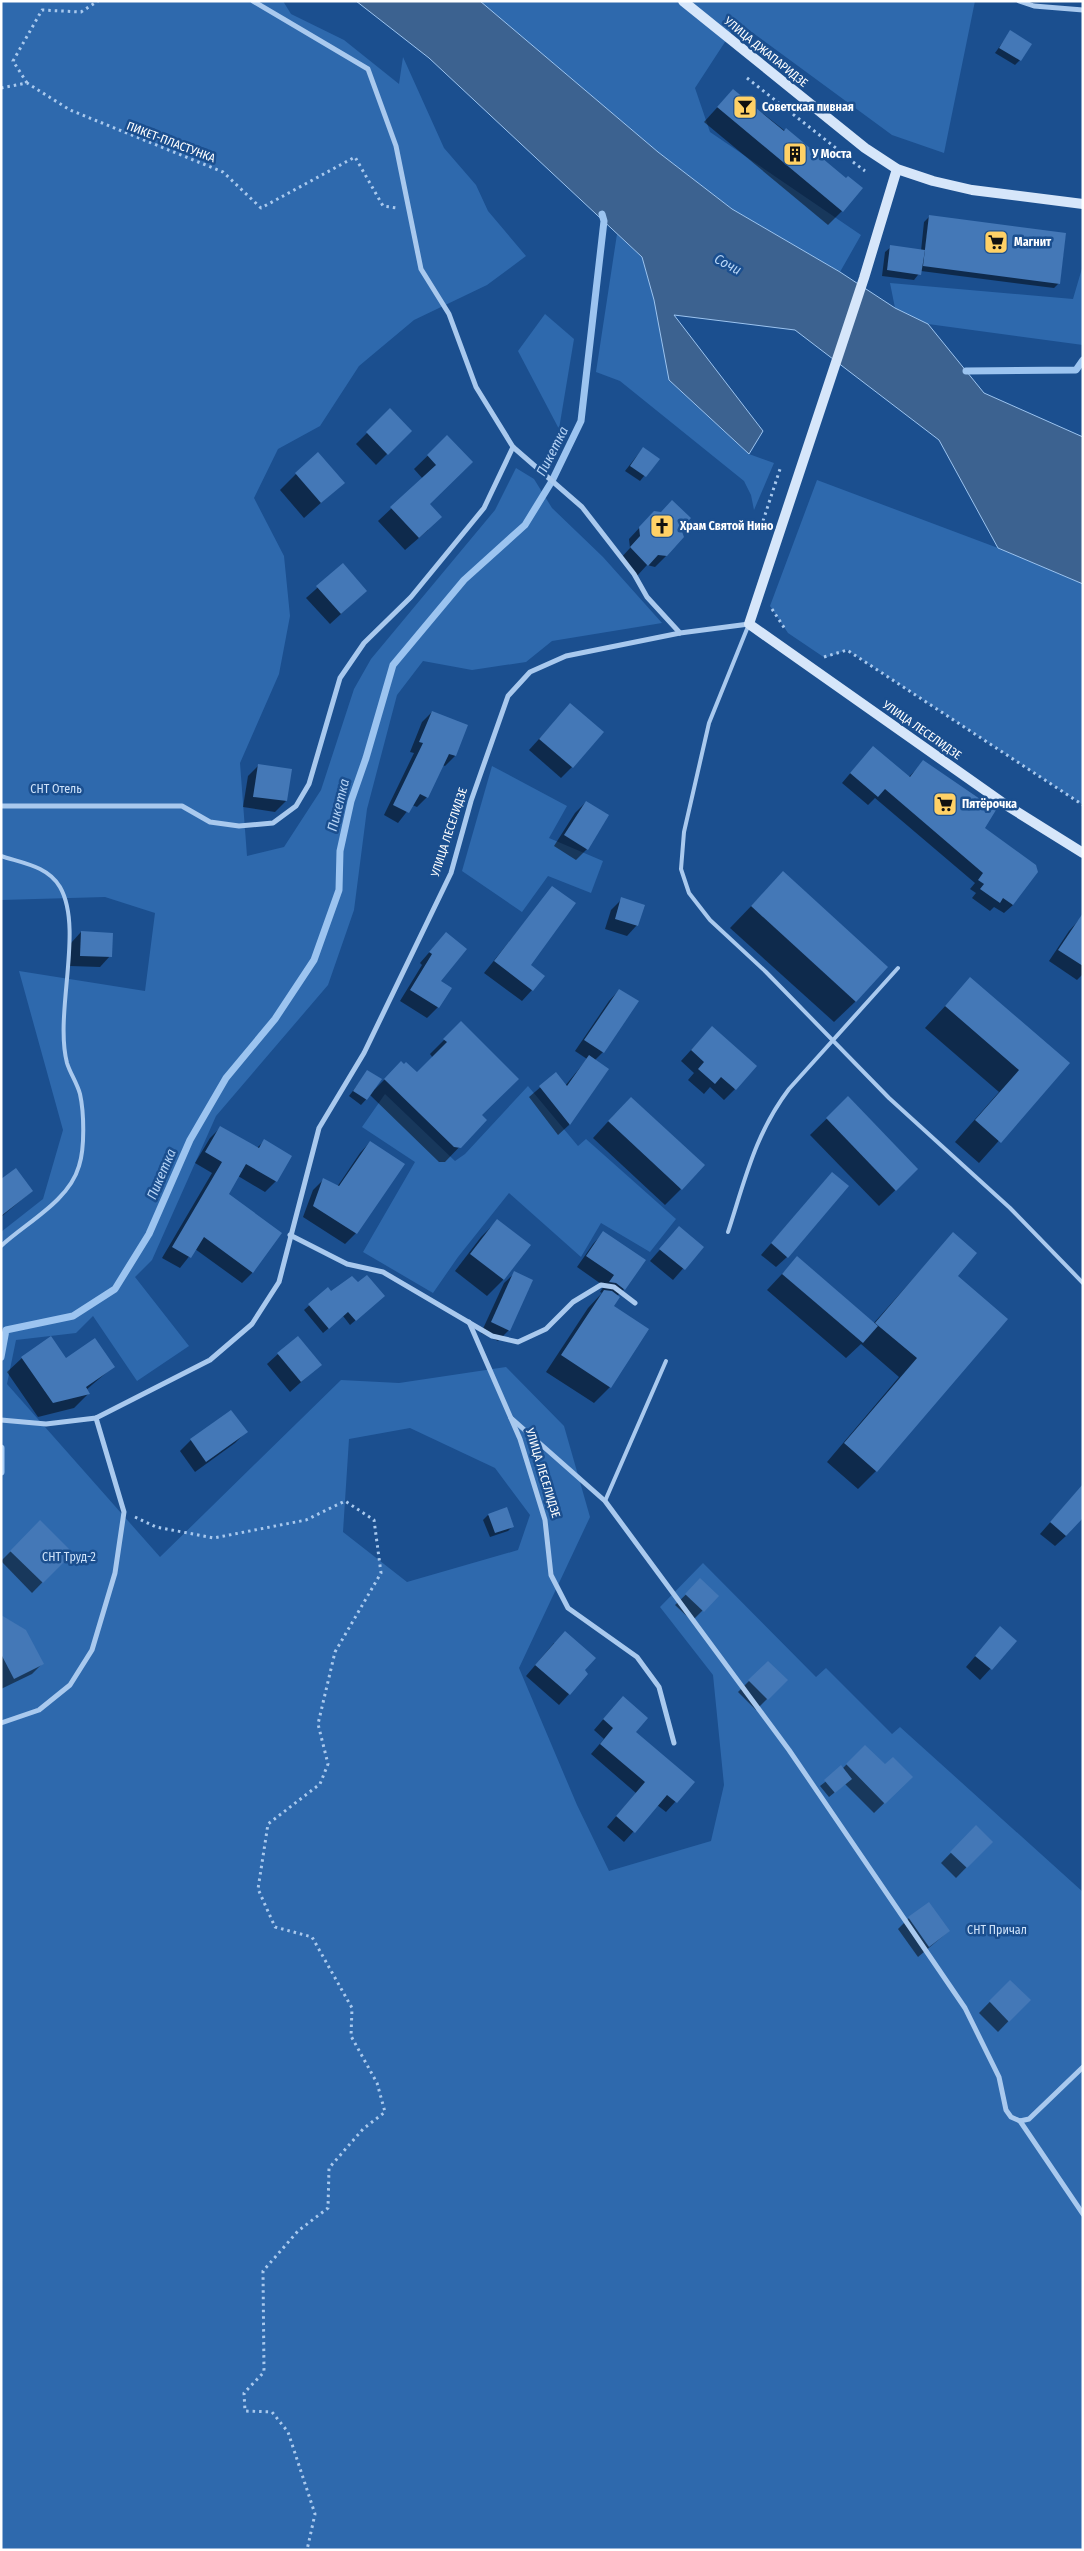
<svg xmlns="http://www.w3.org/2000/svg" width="1084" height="2551" font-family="'Fira Sans Condensed',sans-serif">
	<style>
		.green { fill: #2e69ad; fill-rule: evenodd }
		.water { fill: #3c6290; stroke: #9cc4f0 }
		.shadow { fill: #0007 }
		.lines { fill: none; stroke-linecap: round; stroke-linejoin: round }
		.stream { stroke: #9cc4f0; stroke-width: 7 }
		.building { fill: #4478b7 }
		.path { stroke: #a9c9ee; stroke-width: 3; stroke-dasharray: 2.5 4; stroke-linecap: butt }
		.lane { stroke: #a9c9ee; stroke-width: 4 }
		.street { stroke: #a9c9ee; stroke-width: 5 }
		.secondary { stroke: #d6e6fa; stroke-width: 10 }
		.labels { text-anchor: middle; stroke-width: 5; stroke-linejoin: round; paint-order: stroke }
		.street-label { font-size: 12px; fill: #fff; stroke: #1b4f8f }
		.poi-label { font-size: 12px; font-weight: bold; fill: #fff; stroke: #1b4f8f; text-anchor: start }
		.park-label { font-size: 12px; fill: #cfe3fa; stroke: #1b4f8f }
		.water-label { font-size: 14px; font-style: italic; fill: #b5d3f5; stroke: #1b4f8f }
	</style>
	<rect width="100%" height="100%" fill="#1b4f8f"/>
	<!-- green -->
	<g class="green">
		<path d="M1 1H283L291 14 344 40 399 84 403 57 444 148 476 185 488 211 526 256 487 285 414 320 359 366 320 426 278 449 254 498 284 556 290 616 279 674 240 763 247 856 284 847 321 790 354 689 371 659 495 510 516 468 534 479 552 508 603 557 662 623 552 641 526 662 472 670 423 661 397 695 367 809 354 910 328 985 216 1116 152 1260 135 1277 189 1346 137 1381 93 1316 76 1333 16 1340 7 1384 160 1557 341 1380 399 1383 506 1367 564 1426 590 1517 519 1668 577 1805 609 1871 711 1841 724 1785 713 1675 660 1607 703 1563 816 1677 826 1668 892 1734 900 1727 1083 1892V2550H1V1232L43 1199 63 1130 19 971 145 991 155 913 105 897 1 900ZM410 1428 495 1468 530 1515 518 1550 407 1582 343 1532 349 1439Z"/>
		<path d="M480 1H975L944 153 892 135 738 22 695 88 710 132 861 235 840 272 732 209 658 152Z"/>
		<path d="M617 234 642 257 654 300 749 454 774 463 754 510 751 495 744 481 620 381 596 372Z"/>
		<path d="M1083 265V345L928 324 895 308 890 283 1073 299Z"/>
		<path d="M545 314 574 339 559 429 518 351Z"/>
		<path d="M817 480 998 548 1083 584V805L847 650 825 658 788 633 770 606Z"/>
		<path d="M492 766 567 806 549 838 603 861 591 893 548 876 522 912 462 871Z"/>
		<path d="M528 1086 578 1146 586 1139 676 1219 650 1252 601 1223 581 1257 509 1193 458 1257 433 1293 363 1252 415 1162 362 1127 385 1094 455 1161 465 1154Z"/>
	</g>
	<!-- water -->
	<path class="water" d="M356 1H480L658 152 732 209 840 272 895 308 928 324 984 393 1083 437V584L998 548 939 440 795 330 674 315 763 431 749 454 669 380 654 300 642 257 429 58Z"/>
	<!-- shadow -->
	<g class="shadow">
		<path d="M1010 32 1020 60 1015 65 995 53Z"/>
		<path d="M733 90 846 179 842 211 828 225 704 122Z"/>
		<path d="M929 217 1059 283 1054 288 921 271 914 280 882 276 885 252 891 247 921 251 924 222Z"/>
		<path d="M390 410 410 431 376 465 356 444Z"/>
		<path d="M447 437 429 504 428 530 405 550 378 521 423 479 414 469Z"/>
		<path d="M643 448 658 459 640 481 625 471Z"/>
		<path d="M296 474 343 483 304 518 280 490Z"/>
		<path d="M643 524 680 529 666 556 655 567 647 565 637 576 620 559 630 548 629 539Z"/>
		<path d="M343 565 366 591 330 624 306 598Z"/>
		<path d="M570 705 572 767 561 778 529 750Z"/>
		<path d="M432 712 455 756 445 766 442 765 427 797 417 807 412 805 398 823 384 815 414 753 410 752 422 722Z"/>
		<path d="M864 757 908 778 923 762 983 828 1013 905 1004 913 994 907 990 911 972 898 976 893 970 889 975 883 875 798 868 805 842 783Z"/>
		<path d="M258 766 286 801 275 812 243 807 248 776Z"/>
		<path d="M586 802 587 849 576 860 554 846 575 813Z"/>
		<path d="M783 873 856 1001 834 1022 730 928Z"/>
		<path d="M553 887 530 966 532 990 522 1001 484 973Z"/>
		<path d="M622 899 637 925 627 936 605 929 611 910Z"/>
		<path d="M1079 920 1083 922V974L1077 980 1049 961 1069 931Z"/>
		<path d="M81 932 110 956 100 967 70 966 71 943Z"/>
		<path d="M446 933 440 982 450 988 438 1007 427 1018 400 1001 422 965 420 963Z"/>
		<path d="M970 979 1068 1063 979 1163 955 1142 999 1092 925 1028Z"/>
		<path d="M619 990 637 1002 603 1052 595 1060 608 1070 569 1125 558 1135 529 1097 556 1074 565 1086 587 1059 575 1051 609 1001Z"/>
		<path d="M461 1023 480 1116 485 1120 445 1162H439L370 1095 361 1105 349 1096 368 1071 375 1089 401 1063 417 1074 433 1058 430 1054Z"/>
		<path d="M702 1038 735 1089 724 1100 710 1087 704 1094 688 1080 694 1073 681 1061Z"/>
		<path d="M848 1098 917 1169 879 1206 810 1135Z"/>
		<path d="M615 1114 681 1189 665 1205 593 1138Z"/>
		<path d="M221 1127 257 1148 264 1141 276 1181 265 1192 238 1176 227 1194 253 1272 242 1283 195 1249 180 1268 162 1258 212 1173 195 1163 210 1138Z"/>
		<path d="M370 1142 403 1165 356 1233 345 1244 303 1217 313 1190 323 1180 337 1187 360 1153Z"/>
		<path d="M832 1174 787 1257 776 1267 761 1255Z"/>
		<path d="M1 1181 32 1191 1 1217Z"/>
		<path d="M497 1221 529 1245 503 1280 487 1296 455 1271 481 1237Z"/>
		<path d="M679 1228 702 1247 673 1280 650 1261Z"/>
		<path d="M603 1233 624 1289 617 1296 612 1306 610 1387 594 1403 546 1372 588 1308 602 1293 600 1292 604 1286 577 1267 593 1244Z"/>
		<path d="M953 1234 956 1276 876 1471 858 1489 827 1462 899 1377 861 1344 846 1358 767 1290 797 1258 873 1324Z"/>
		<path d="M515 1273 531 1280 509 1330 498 1341 481 1333 504 1283Z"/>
		<path d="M328 1289 331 1293 378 1301 350 1325 343 1316 323 1333 304 1310Z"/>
		<path d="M50 1338 65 1360 113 1367 86 1390 88 1394 74 1408 38 1417 7 1372 22 1358Z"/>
		<path d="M278 1354 320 1365 290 1392 267 1364Z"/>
		<path d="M231 1411 246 1432 235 1443 195 1472 180 1451 191 1440Z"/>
		<path d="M1083 1485 1066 1536 1055 1546 1040 1534Z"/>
		<path d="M488 1515 513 1526 508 1531 490 1537 483 1520Z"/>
		<path d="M40 1522 71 1553 32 1593 1 1561Z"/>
		<path d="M701 1580 717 1596 692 1621 675 1605Z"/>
		<path d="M1 1616 42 1664 32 1674 1 1689Z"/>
		<path d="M990 1639 1016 1641 980 1680 966 1667Z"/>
		<path d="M554 1643 583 1671 569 1694 559 1705 526 1676Z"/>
		<path d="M768 1662 786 1680 756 1710 738 1692Z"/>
		<path d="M613 1708 635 1732 693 1782 666 1812 657 1805 624 1842 607 1827 636 1793 591 1754 604 1739 594 1730Z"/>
		<path d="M865 1746 885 1766 911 1777 874 1813 845 1784 829 1797 820 1786 842 1769Z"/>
		<path d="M976 1827 991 1842 956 1878 941 1863Z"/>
		<path d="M909 1918 949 1931 918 1957 898 1929Z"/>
		<path d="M1010 1981 1029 2000 998 2032 979 2013Z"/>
	</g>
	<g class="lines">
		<!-- stream -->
		<g class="stream">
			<path d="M966 371 1076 370 1083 360"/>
			<path d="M1 1357 6 1330 73 1316 115 1289 149 1234 190 1140 226 1078 275 1019 314 960 339 890 340 851 351 801 366 758 393 665 464 580 525 525 552 481 581 421 604 221 602 214"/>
			<path d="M1 1448V1472"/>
		</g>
	</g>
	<!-- building -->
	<g class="building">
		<path d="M1010 30 1032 44 1021 61 999 48Z"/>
		<path d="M733 89 784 131 786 128 846 178 848 176 863 188 843 212 717 107Z"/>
		<path d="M929 215 1066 233 1060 284 923 266Z"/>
		<path d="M890 245 925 250 921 275 887 270Z"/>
		<path d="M390 408 412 431 388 455 366 432Z"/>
		<path d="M447 435 473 462 430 504 442 517 419 538 390 507 436 465 427 455Z"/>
		<path d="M643 447 660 459 646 477 630 466Z"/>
		<path d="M318 452 345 483 321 503 295 473Z"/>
		<path d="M672 500 691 518 681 529 684 537 667 556 658 555 648 566 630 547 640 536 639 527 654 511 661 512Z"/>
		<path d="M343 563 367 591 341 614 316 586Z"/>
		<path d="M570 703 604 732 573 768 539 739Z"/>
		<path d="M432 711 468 725 456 756 449 754 428 798 420 794 409 813 393 805 423 743 419 742Z"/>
		<path d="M873 746 910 777 923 760 996 810 985 828 1036 865 1038 872 1013 905 1003 898 1000 903 980 889 984 884 978 880 983 873 885 789 878 797 850 773Z"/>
		<path d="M258 764 292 769 287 801 253 797Z"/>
		<path d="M586 801 609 815 588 850 564 835Z"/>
		<path d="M783 871 888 967 856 1002 751 906Z"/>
		<path d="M552 886 576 903 531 965 545 976 533 991 494 961Z"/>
		<path d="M621 897 645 905 638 926 615 919Z"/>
		<path d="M1083 913V966L1058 950Z"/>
		<path d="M81 931 113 933 112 957 80 956Z"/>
		<path d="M446 932 467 949 441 981 452 988 439 1008 410 990 432 954 429 952Z"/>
		<path d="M970 977 1070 1063 1001 1143 975 1120 1019 1070 945 1006Z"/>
		<path d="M619 989 639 1001 604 1053 584 1040Z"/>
		<path d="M461 1021 519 1079 482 1115 487 1120 461 1148 454 1147 384 1079 401 1061 404 1064 406 1062 417 1072 447 1042 443 1039Z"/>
		<path d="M712 1026 757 1066 736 1090 721 1077 715 1084 698 1069 704 1062 691 1050Z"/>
		<path d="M589 1055 609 1069 570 1125 539 1086 556 1072 567 1086Z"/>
		<path d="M367 1070 382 1079 367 1100 353 1091Z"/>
		<path d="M848 1096 918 1169 896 1191 826 1118Z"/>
		<path d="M631 1097 705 1165 682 1190 608 1121Z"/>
		<path d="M220 1126 259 1148 264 1139 292 1156 277 1182 246 1164 229 1194 282 1233 253 1273 204 1237 191 1258 172 1247 222 1162 205 1152Z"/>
		<path d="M370 1141 405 1164 357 1234 313 1206 323 1178 339 1186Z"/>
		<path d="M16 1168 33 1191 1 1216V1179Z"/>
		<path d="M832 1172 849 1186 788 1258 771 1243Z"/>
		<path d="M497 1219 531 1245 504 1280 470 1254Z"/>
		<path d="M679 1226 704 1247 685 1270 659 1249Z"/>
		<path d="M603 1231 646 1260 625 1290 616 1283 609 1282 614 1275 586 1256Z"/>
		<path d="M953 1232 977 1253 958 1276 1008 1319 877 1472 844 1443 917 1358 875 1323Z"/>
		<path d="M797 1256 878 1326 863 1343 782 1274Z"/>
		<path d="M514 1271 533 1280 510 1331 491 1322Z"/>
		<path d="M367 1275 385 1296 356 1321 348 1312 329 1329 308 1304 328 1287 331 1291 352 1276 358 1282Z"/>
		<path d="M604 1290 612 1291 620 1297 614 1306 649 1329 611 1388 561 1355Z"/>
		<path d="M51 1336 66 1358 95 1338 115 1367 86 1387 90 1394 53 1403 21 1357Z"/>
		<path d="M298 1336 322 1365 301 1382 277 1353Z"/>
		<path d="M231 1410 248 1432 206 1462 190 1439Z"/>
		<path d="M1083 1484V1518L1066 1536 1050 1522Z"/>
		<path d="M507 1507 514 1527 495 1533 488 1514Z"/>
		<path d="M40 1520 73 1553 43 1583 10 1551Z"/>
		<path d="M700 1578 719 1596 704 1612 685 1594Z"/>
		<path d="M1 1615 26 1630 44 1664 14 1679 1 1654Z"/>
		<path d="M1000 1626 1017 1641 992 1670 975 1656Z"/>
		<path d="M565 1631 596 1658 585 1670 588 1674 570 1695 535 1665Z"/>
		<path d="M768 1661 788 1680 768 1700 748 1680Z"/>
		<path d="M623 1696 648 1718 636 1732 695 1782 677 1803 667 1795 635 1833 616 1816 645 1782 600 1744 613 1728 603 1719Z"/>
		<path d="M865 1745 885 1764 893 1757 913 1777 885 1804 846 1764Z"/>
		<path d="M841 1765 852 1779 835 1793 824 1780Z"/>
		<path d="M976 1825 993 1842 967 1868 950 1852Z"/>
		<path d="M929 1902 950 1931 929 1947 908 1917Z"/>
		<path d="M1010 1980 1031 2000 1009 2022 989 2001Z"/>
	</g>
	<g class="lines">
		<!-- path -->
		<g class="path">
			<path d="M747 78 841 152"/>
			<path d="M27 83 13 61 42 10 81 12 98 1"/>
			<path d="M1 88 27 83 70 110 223 172 261 208 355 157 383 206 397 208"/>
			<path d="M853 162 865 171"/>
			<path d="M763 521 781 466"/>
			<path d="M772 609 785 629"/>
			<path d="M824 657 847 650 1083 805"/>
			<path d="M135 1517 156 1527 214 1538 306 1520 345 1501 374 1520 381 1573 335 1652 318 1724 328 1764 320 1784 268 1824 258 1889 275 1927 312 1937 352 2008 351 2036 377 2083 385 2112 363 2129 329 2168 328 2208 298 2231 263 2271 264 2372 244 2393 245 2411 272 2412 288 2432 315 2514 307 2550"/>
		</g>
		<!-- lane -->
		<g class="lane">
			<path d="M749 624 709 723 684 832 681 869 689 893 710 920 766 972 889 1098 1010 1208 1083 1283"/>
			<path d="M1 856C22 863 48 866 60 887 84 929 54 1013 67 1063 70 1073 77 1083 80 1094 84 1112 85 1148 79 1166 69 1201 27 1222 1 1246"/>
			<path d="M728 1232C745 1180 755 1134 789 1089L898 968"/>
			<path d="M605 1501 666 1361"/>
		</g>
		<!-- street -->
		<g class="street">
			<path d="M253 1 368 69 396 146 421 269 449 314 476 387 513 447 582 507 634 574 647 597 680 633"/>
			<path d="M1019 1 1034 6 1083 10"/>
			<path d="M1 806H182L210 822 239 826 273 823 296 806 309 784 340 678 364 643 411 597 484 508 513 447"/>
			<path d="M290 1235 347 1264 383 1272 492 1336 518 1342 546 1329 573 1302 601 1285 614 1287 635 1303"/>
			<path d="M469 1322 520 1439 545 1520 551 1575 568 1608 637 1657 659 1687 674 1743"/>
			<path d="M511 1418 605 1501 789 1750 965 2008 999 2077 1006 2110 1011 2117 1020 2121 1029 2119 1083 2067"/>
			<path d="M1 1420 46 1424 96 1418 210 1360 252 1324 279 1282 319 1128 364 1053 451 873 471 801 508 696 530 672 566 656 680 633 749 624"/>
			<path d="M1 1723 39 1710 70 1685 92 1650 115 1573 124 1512 96 1418"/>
			<path d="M1020 2121 1083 2214"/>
		</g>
		<!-- secondary -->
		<g class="secondary">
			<path d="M683 1 865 148 897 169 933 181 972 190 1083 204"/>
			<path d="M897 169 864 278 749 624 1006 805 1083 853"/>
		</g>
	</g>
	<!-- icons -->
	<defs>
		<g id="bar-square" transform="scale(1.25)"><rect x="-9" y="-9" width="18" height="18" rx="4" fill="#ffd166" stroke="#1b4f8f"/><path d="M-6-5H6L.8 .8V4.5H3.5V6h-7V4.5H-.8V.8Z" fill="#111"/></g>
		<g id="building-square" transform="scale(1.25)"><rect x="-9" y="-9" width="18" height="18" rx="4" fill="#ffd166" stroke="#1b4f8f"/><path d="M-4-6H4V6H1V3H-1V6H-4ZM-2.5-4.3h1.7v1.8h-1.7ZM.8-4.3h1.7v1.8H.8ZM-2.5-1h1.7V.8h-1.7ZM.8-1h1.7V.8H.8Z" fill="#111"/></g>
		<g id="supermarket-square" transform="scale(1.25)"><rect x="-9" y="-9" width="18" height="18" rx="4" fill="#ffd166" stroke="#1b4f8f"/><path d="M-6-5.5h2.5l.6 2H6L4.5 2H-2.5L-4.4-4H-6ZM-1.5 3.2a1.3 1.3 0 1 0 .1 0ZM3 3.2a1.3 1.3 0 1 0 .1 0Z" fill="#111"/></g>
		<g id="church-square" transform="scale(1.25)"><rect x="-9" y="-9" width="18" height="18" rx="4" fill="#ffd166" stroke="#1b4f8f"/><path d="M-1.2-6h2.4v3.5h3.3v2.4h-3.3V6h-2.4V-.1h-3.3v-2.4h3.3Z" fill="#111"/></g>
	</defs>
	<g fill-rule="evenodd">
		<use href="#bar-square" x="745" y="107"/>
		<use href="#building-square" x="795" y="154"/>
		<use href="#supermarket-square" x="996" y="242"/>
		<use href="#church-square" x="662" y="526"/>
		<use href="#supermarket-square" x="945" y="804"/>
	</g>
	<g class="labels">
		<!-- street labels -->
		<g class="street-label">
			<text transform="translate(766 52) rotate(39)" y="4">УЛИЦА ДЖАПАРИДЗЕ</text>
			<text transform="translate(171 142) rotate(21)" y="4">ПИКЕТ-ПЛАСТУНКА</text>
			<text transform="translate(922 730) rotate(35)" y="4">УЛИЦА ЛЕСЕЛИДЗЕ</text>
			<text transform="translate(449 832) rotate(-72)" y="4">УЛИЦА ЛЕСЕЛИДЗЕ</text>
			<text transform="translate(543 1473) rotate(73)" y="4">УЛИЦА ЛЕСЕЛИДЗЕ</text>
		</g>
		<!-- poi labels -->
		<g class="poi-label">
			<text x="762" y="111">Советская пивная</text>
			<text x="812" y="158">У Моста</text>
			<text x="1014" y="246">Магнит</text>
			<text x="680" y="530">Храм Святой Нино</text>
			<text x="962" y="808">Пятёрочка</text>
		</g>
		<!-- park labels -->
		<g class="park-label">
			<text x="56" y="793">СНТ Отель</text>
			<text x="69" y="1561">СНТ Труд-2</text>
			<text x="997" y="1934">СНТ Причал</text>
		</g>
		<!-- water labels -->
		<g class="water-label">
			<text transform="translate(728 264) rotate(28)" y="5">Сочи</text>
			<text transform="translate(552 451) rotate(-63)" y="5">Пикетка</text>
			<text transform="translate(338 805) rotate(-76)" y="5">Пикетка</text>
			<text transform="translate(161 1174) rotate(-67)" y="5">Пикетка</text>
		</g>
	</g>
	<!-- border -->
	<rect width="1084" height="2551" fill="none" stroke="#ffffff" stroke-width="5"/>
</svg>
